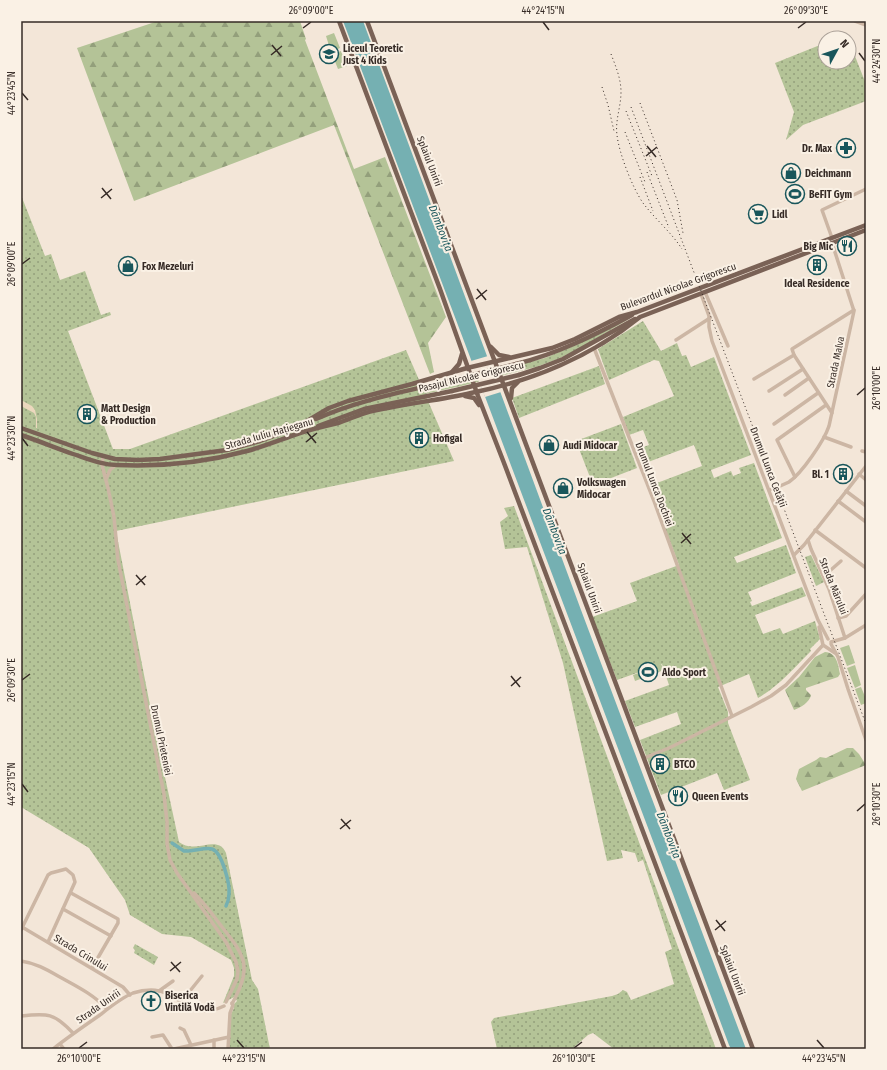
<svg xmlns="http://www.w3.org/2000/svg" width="887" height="1070" font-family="'Fira Sans Condensed',sans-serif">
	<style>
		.green { fill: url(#green-dots) }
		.forest { fill: url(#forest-firs) }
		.pitch { fill: #b4c397 }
		.plaza { fill: #ecd8be }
		.water { fill: #75b0b2 }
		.pier { fill: #f3e6d8 }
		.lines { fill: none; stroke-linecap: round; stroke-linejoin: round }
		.canal { stroke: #75b0b2; stroke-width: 3.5 }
		.minor { stroke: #ccb6a4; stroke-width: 3.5 }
		.major { stroke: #7a6256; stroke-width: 4.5 }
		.rail { stroke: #362b26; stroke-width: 1; stroke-dasharray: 1 3; stroke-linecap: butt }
		.major-bridge { stroke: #7a6256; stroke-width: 4.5 }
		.ticks { fill: none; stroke: #362b26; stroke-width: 1.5 }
		.labels { text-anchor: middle; stroke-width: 4; stroke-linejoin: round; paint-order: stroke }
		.poi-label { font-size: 10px; font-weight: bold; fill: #362b26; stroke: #faf1e5; text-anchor: start }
		.street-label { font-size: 10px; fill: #362b26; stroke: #faf1e5 }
		.water-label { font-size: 11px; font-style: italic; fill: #19565b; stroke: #faf1e5 }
		.neatline { fill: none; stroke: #362b26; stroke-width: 1.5 }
		.ticks-label { font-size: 10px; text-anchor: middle; fill: #362b26 }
	</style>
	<defs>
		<pattern id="green-dots" width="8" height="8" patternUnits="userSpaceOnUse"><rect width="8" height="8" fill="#b4c397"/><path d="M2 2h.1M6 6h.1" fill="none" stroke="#939f7b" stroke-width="1.8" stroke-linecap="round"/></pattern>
		<pattern id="forest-firs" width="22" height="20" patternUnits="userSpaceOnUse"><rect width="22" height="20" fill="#b4c397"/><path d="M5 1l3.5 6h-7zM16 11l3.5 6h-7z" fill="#939f7b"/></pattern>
	</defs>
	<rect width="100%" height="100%" fill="#f3e6d8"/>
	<!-- green -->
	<g class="green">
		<path d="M849 41 866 84V101L803 125 786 140 794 112 775 63 825 43V62H849Z"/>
		<path d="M21 195 45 256 51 254 60 280 85 271 101 315 110 312 111 315 68 331 113 449H130L406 350 423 389 545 358 576 345 631 318 578 349 558 359 536 367 461 386 425 394 454 461 116 531 154 726 179 842C195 855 218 833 226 853L252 980 258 989 270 1049H229L231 1014 234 1008V1004L237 1001 234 997 223 1003 234 976V968L231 960 191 937 162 934 130 915 125 900 89 848 21 807Z"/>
		<path d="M643 321 661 351 677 343 682 356 686 355 691 367 714 357 751 455 711 470 714 478 731 471 733 476 741 473 739 468 754 463 782 538 734 557 737 563 786 545 796 573 748 592 752 601 750 602 752 606 802 587 806 596 755 615 763 634 780 628 783 634 815 621 820 639 810 649 811 651C794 668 779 686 758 698L749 674 718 687 728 712V723L750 780 724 790 717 773 661 795 640 740 681 724 677 712 635 727 625 701 669 685 662 664 617 680 592 617 637 601 630 583 679 565 649 486 702 466 694 445 640 465 635 450 649 445 643 430 629 435 623 417 674 396 659 361 654 360 609 380 598 349Z"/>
		<path d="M599 366 605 384 519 418 512 398Z"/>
		<path d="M621 424 637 468 593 485 576 441Z"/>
		<path d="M514 506 716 1049H614L593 1033 588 1035 572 1049H497L491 1022 494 1018 612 996 618 994 623 990 627 992 631 1000 674 984 665 952 672 949 643 860 638 862 635 853 621 850 623 858 607 861 563 663 527 547 505 549 500 522 508 516 504 508Z"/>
		<path d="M811 555 824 582 816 586 805 557Z"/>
		<path d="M135 944 158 957 154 965 134 953 135 950 133 948Z"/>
	</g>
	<!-- forest -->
	<g class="forest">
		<path d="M158 21H300L306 39 305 40 354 169 385 157 446 317 428 343 434 372 430 374 334 125 134 201 77 48Z"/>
		<path d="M825 652C837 653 838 664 840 674L838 677 806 688V690L811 695C810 702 800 708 794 710L785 690 799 677 815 657Z"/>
		<path d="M847 748H853L859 754 866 765 802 791 796 779 799 769 816 760 820 757 826 758Z"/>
	</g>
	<!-- pitch -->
	<g class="pitch">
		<path d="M334 33 340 48 331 52 326 36Z"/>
		<path d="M341 51 347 66 338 69 332 54Z"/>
		<path d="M849 645 855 663 847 666 840 648Z"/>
		<path d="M661 664 664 670 635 681 633 675Z"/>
		<path d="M855 665 861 685 855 688 847 668Z"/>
		<path d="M861 687 866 699V703L861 705 855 689Z"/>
	</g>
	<!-- plaza -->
	<path class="plaza" d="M21 400 32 406 35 410 37 419V428H36V417L34 413 21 406Z"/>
	<!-- water -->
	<path class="water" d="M343 21H363L581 610 746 1049H731L729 1045 673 894Z"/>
	<!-- pier -->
	<path class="pier" d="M488 356 501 392 485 397 471 361Z"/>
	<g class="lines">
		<!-- canal -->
		<path class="canal" d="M172 843 184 851C192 852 205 847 212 849 222 852 230 884 229 894 229 898 228 902 226 906"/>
		<!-- minor -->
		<g class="minor">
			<path d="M855 21 866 25"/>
			<path d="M832 238 822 210 866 189"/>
			<path d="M705 292 728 346"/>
			<path d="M701 294 709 316V327L712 341 818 620 828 639"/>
			<path d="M676 340 710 318"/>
			<path d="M594 348 654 501 732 716"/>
			<path d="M754 379 794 355"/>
			<path d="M769 391 803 369"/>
			<path d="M785 395 809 378"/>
			<path d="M832 413 794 355 792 349 854 310"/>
			<path d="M774 424 818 393"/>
			<path d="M824 437 851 447"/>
			<path d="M862 451 866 452"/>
			<path d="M103 457 102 465 108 488 114 517 118 560 164 794 167 822V844L170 860 177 873 226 942 236 962 238 971 237 979 226 1002"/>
			<path d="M859 474 866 480"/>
			<path d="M795 477 777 440 826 405"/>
			<path d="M106 479 110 470 116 465"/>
			<path d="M769 490C776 488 783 485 789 482 802 473 824 441 829 426L854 311 832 243"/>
			<path d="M846 491 866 506"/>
			<path d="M838 501 866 522"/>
			<path d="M815 530 866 568"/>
			<path d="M808 540 811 549 829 589 845 638"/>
			<path d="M794 555 804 545 866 466"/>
			<path d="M824 576 841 561"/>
			<path d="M838 618 846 616 866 594"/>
			<path d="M819 627 823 645 835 653"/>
			<path d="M831 642 845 638 866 625"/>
			<path d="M831 644 838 657 848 689 866 740"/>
			<path d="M644 758 669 748 751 707 771 696 786 685 823 645"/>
			<path d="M71 893 118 919V923L92 968"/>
			<path d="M194 893C205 904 213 915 222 927 246 957 252 967 232 1004"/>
			<path d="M63 909 111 936"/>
			<path d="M22 927 123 987 130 995"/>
			<path d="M21 930 48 875 51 873 66 869 73 875 75 882 48 942"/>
			<path d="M21 961C35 963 46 969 58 976 76 986 93 994 107 1009"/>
			<path d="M159 991 173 981"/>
			<path d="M181 1002 202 976"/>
			<path d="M21 1016C48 1013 54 1013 73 1033"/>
			<path d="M180 1028 184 1030 191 1045"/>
			<path d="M152 1037 163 1035 172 1049"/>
			<path d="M214 1040V1049"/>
			<path d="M60 1044 64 1049"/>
			<path d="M53 1049C68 1037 84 1026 100 1015 110 1007 121 998 133 993 139 991 145 990 151 990 181 990 188 1023 224 1006"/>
			<path d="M174 1049 229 1037"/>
			<path d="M228 1049 230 1013 233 1005 232 1003"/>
		</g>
		<!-- major -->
		<g class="major">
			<path d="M339 21 440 289 478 396 504 463 725 1049"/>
			<path d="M367 21 753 1049"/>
			<path d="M491 347 499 355 509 357"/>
			<path d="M516 364C557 354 595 335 632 315"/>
			<path d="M452 372 459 364 462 354"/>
			<path d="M519 375 540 368 563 359 635 319"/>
			<path d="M465 396 474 398 479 405"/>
			<path d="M511 398 512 388 518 382"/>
			<path d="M316 419C358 400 404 392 448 381"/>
			<path d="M318 426 364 409 452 391"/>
			<path d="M21 428 92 453 115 459 138 460 160 459 227 450 260 441 285 432 297 427 329 408 348 401 412 384 467 368 552 348 575 339 619 317 637 312 866 225"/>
			<path d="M21 435C39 441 56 448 73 454 88 459 102 465 117 465 160 467 206 462 247 451 265 446 282 439 300 433 312 429 325 426 338 423 347 420 356 416 365 413 400 404 436 401 471 393 532 381 592 356 640 317L866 230"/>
		</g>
		<!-- rail -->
		<g class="rail">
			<path d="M611 54C616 67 621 79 621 92 621 107 615 120 617 135 619 153 632 187 643 203 655 219 671 232 682 249"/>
			<path d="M602 87 608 105 614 131"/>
			<path d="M640 103 677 200 683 233"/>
			<path d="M631 107 866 724"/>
			<path d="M626 111 652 176"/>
			<path d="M625 132 645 182"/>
			<path d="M647 172 669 228"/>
			<path d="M640 177 653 211"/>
		</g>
		<!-- major-bridge -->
		<g class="major-bridge">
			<path d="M448 381 516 364"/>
			<path d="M452 391 519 375"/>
		</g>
	</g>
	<!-- ticks -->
	<path class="ticks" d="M543 22 549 30M303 28 311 22M798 28 806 22M272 45 281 56M859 53 865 61M271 55 282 46M22 93 28 100M647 146 656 157M646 156 657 147M102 188 111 199M101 198 112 189M22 264 30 258M477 289 486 300M476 299 487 290M857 395 865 388M307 432 316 443M22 438 28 446M306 442 317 433M682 533 691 544M681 543 691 534M136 575 145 585M136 585 146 576M511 676 520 687M22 680 30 674M511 686 521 677M22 784 28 792M857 811 865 804M341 819 350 829M340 829 351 820M716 920 725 931M715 930 726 921M171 962 180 972M170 971 181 962M237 1040 244 1048M817 1040 824 1048M79 1048 87 1042M574 1048 582 1042"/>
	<!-- icons -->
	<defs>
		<g id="school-ring" transform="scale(1)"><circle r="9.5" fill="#faf1e5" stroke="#19565b" stroke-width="1.5"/><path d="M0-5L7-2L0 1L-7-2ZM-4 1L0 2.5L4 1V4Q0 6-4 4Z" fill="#19565b"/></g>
		<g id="pharmacy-ring" transform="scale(1)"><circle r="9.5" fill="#faf1e5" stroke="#19565b" stroke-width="1.5"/><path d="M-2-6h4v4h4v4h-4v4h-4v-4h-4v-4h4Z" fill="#19565b"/></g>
		<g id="shop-ring" transform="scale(1)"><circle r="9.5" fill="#faf1e5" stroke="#19565b" stroke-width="1.5"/><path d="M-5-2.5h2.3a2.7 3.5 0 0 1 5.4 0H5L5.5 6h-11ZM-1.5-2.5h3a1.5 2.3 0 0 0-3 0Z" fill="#19565b"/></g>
		<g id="stadium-ring" transform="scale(1)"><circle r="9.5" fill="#faf1e5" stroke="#19565b" stroke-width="1.5"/><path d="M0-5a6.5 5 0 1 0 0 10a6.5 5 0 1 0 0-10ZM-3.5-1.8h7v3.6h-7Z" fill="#19565b"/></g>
		<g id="supermarket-ring" transform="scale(1)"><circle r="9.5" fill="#faf1e5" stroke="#19565b" stroke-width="1.5"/><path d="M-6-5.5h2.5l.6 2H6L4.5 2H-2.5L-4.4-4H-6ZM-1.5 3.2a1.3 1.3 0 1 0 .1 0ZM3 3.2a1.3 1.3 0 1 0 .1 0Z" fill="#19565b"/></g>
		<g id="restaurant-ring" transform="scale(1)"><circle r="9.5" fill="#faf1e5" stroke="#19565b" stroke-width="1.5"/><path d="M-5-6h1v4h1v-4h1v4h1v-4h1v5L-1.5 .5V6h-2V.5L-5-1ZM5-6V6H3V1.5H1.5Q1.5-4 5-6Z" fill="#19565b"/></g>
		<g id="building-ring" transform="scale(1)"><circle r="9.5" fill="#faf1e5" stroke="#19565b" stroke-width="1.5"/><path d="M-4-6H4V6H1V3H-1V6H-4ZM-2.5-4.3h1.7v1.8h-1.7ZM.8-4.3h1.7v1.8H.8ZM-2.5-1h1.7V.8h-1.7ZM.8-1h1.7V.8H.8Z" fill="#19565b"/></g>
		<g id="church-ring" transform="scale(1)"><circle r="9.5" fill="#faf1e5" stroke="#19565b" stroke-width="1.5"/><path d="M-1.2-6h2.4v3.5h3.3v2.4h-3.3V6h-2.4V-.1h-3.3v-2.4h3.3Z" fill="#19565b"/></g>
	</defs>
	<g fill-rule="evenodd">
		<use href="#school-ring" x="329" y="54"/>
		<use href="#pharmacy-ring" x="846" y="148"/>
		<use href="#shop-ring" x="791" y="173"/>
		<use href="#stadium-ring" x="795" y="194"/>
		<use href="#supermarket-ring" x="758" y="214"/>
		<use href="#restaurant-ring" x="847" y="246"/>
		<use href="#building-ring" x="817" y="265"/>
		<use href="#shop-ring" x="128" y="266"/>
		<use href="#building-ring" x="87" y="414"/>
		<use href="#building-ring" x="419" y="438"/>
		<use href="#shop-ring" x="549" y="445"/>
		<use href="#building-ring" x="843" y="474"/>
		<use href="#shop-ring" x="563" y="488"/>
		<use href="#stadium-ring" x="648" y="672"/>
		<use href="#building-ring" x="660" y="764"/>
		<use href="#restaurant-ring" x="678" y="796"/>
		<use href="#church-ring" x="151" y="1001"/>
	</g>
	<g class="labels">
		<!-- poi labels -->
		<g class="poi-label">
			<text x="343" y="52">Liceul Teoretic<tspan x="343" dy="12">Just 4 Kids</tspan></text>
			<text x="832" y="152" text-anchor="end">Dr. Max</text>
			<text x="805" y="177">Deichmann</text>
			<text x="809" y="198">BeFIT Gym</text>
			<text x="772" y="218">Lidl</text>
			<text x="833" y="250" text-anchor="end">Big Mic</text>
			<text x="142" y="270">Fox Mezeluri</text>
			<text x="817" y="287" text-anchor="middle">Ideal Residence</text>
			<text x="101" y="412">Matt Design<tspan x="101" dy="12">&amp; Production</tspan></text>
			<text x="433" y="442">Hofigal</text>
			<text x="563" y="449">Audi Midocar</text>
			<text x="829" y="478" text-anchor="end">Bl. 1</text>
			<text x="577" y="486">Volkswagen<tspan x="577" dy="12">Midocar</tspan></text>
			<text x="662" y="676">Aldo Sport</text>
			<text x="674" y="768">BTCO</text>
			<text x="692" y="800">Queen Events</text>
			<text x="165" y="999">Biserica<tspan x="165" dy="12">Vintilă Vodă</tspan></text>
		</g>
		<!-- street labels -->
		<g class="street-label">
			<text transform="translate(430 161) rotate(69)" y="4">Splaiul Unirii</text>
			<text transform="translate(678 286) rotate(-20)" y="4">Bulevardul Nicolae Grigorescu</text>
			<text transform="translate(835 362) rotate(-78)" y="4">Strada Malva</text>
			<text transform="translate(471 376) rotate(-13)" y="4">Pasajul Nicolae Grigorescu</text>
			<text transform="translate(269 433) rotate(-16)" y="4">Strada Iuliu Hațieganu</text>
			<text transform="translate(769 467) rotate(69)" y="4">Drumul Lunca Cetății</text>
			<text transform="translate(655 484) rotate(69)" y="4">Drumul Lunca Dochiei</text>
			<text transform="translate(834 586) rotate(68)" y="4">Strada Mărului</text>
			<text transform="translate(590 588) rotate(70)" y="4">Splaiul Unirii</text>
			<text transform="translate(162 740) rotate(78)" y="4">Drumul Prieteniei</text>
			<text transform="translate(81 952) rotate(31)" y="4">Strada Crinului</text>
			<text transform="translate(733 970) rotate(69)" y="4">Splaiul Unirii</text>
			<text transform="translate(98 1006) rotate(-35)" y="4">Strada Unirii</text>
		</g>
		<!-- water labels -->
		<g class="water-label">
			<text transform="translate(441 228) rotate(69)" y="4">Dâmbovița</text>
			<text transform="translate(555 531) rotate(69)" y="4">Dâmbovița</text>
			<text transform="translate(669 835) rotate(69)" y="4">Dâmbovița</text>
		</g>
	</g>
	<!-- border -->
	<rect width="887" height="1070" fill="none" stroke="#faf1e5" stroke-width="44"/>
	<!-- north arrow -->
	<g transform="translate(837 50) rotate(50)"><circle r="19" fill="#faf1e5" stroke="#aca299"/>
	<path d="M0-3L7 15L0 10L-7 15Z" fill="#19565b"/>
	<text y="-6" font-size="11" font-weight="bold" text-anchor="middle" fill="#362b26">N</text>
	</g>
	<rect x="22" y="22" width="843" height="1026" class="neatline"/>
	<g class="ticks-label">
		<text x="311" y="14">26°09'00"E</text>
		<text x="543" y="14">44°24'15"N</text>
		<text x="806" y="14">26°09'30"E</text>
		<text transform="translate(876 61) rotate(-90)" y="4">44°24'30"N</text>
		<text transform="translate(11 93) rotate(-90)" y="4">44°23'45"N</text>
		<text transform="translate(11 264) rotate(-90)" y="4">26°09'00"E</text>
		<text transform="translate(876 388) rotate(-90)" y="4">26°10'00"E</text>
		<text transform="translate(11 438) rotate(-90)" y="4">44°23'30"N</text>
		<text transform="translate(11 680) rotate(-90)" y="4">26°09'30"E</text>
		<text transform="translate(11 784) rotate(-90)" y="4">44°23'15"N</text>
		<text transform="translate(876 804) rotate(-90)" y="4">26°10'30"E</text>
		<text x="79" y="1062">26°10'00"E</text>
		<text x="244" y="1062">44°23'15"N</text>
		<text x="574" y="1062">26°10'30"E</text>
		<text x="824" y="1062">44°23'45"N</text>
	</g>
</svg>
